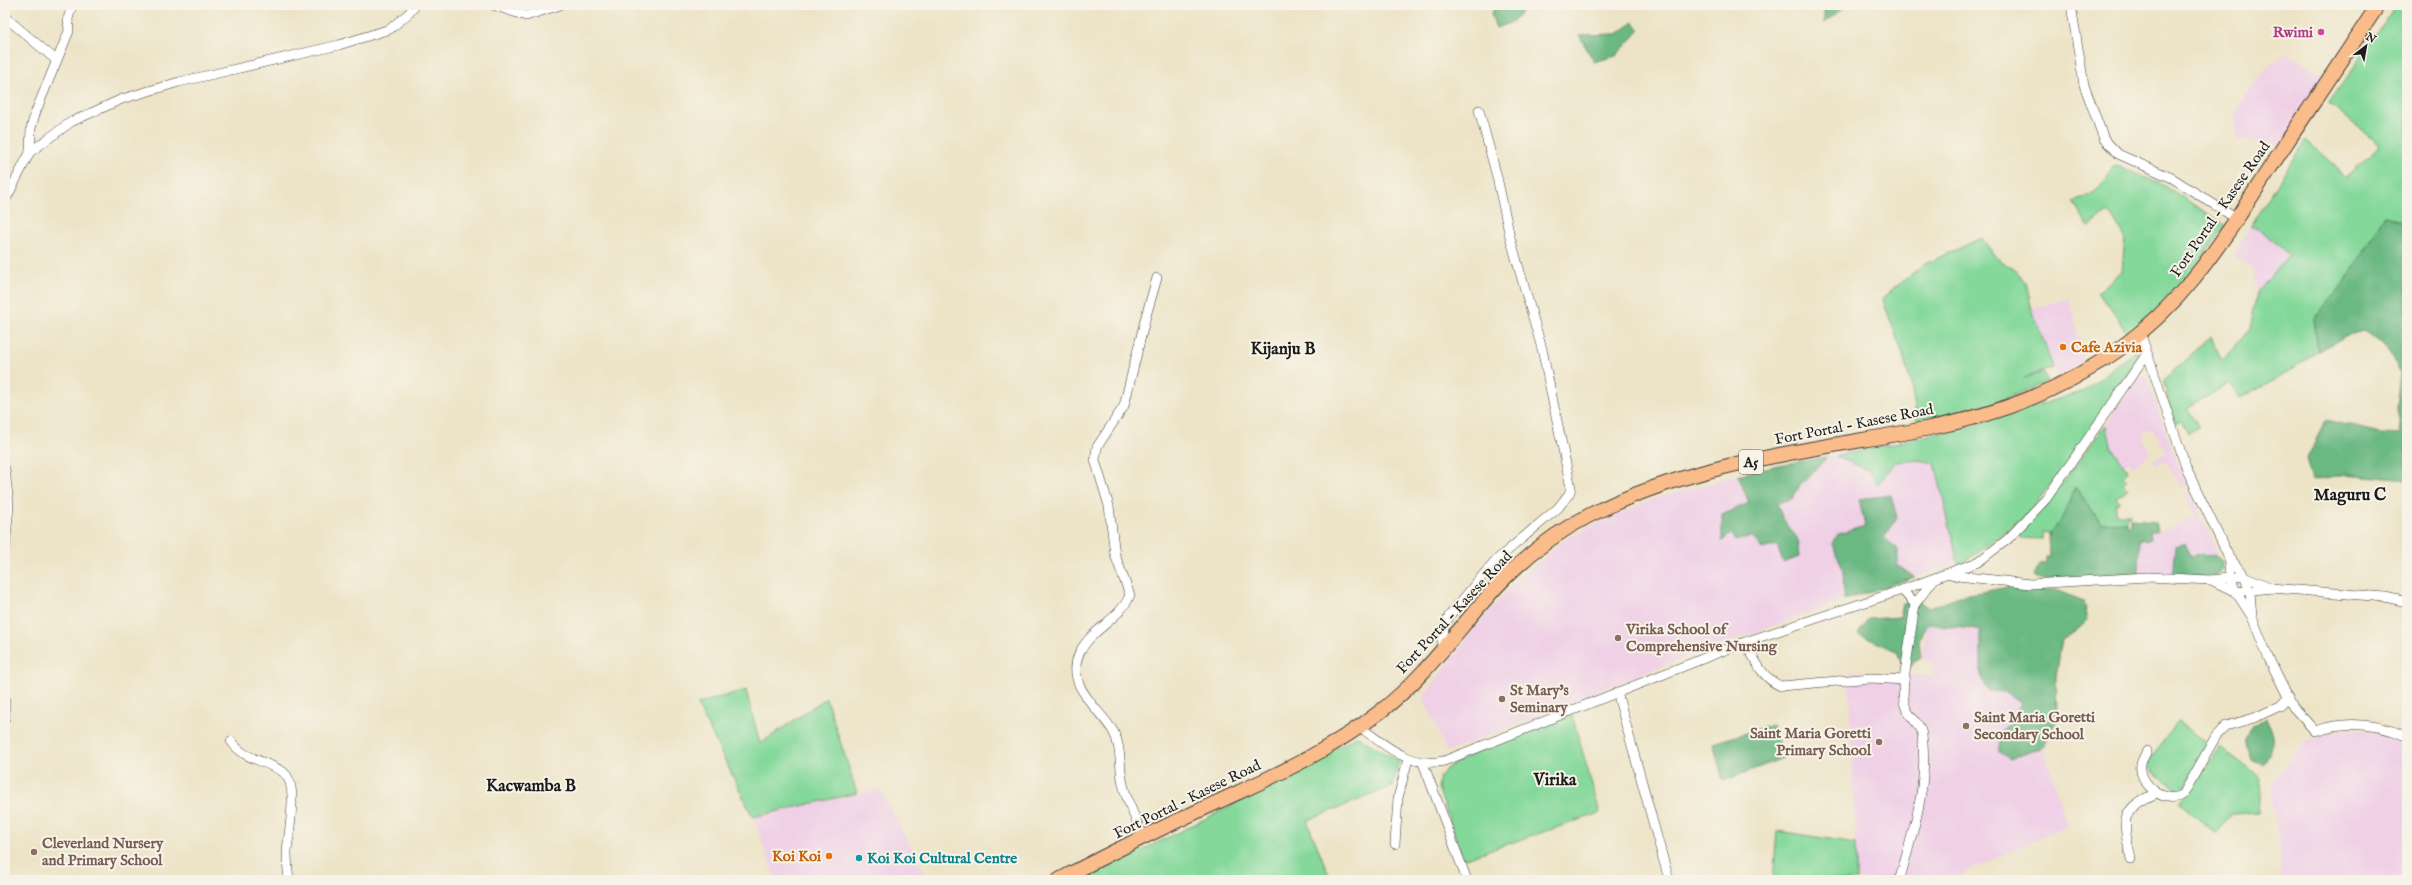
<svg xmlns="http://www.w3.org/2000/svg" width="2412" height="885" font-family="'IM FELL English',serif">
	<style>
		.built { fill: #efd0e6 }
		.green { fill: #83d89a; stroke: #507a5b }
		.forest { fill: #6ab882; stroke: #436a4f }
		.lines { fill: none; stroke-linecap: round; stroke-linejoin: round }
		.minor-casing { stroke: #3b3a36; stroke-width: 10 }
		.highway-casing { stroke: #3b3a36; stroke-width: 16 }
		.minor { stroke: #fff; stroke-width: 9 }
		.highway { stroke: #f9bc8a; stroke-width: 14 }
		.hotel-dot { fill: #d1479c; stroke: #f7f3e8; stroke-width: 1.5 }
		.food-dot { fill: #e8710a; stroke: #f7f3e8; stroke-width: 1.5 }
		.education-dot { fill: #8d6e63; stroke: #f7f3e8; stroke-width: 1.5 }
		.culture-dot { fill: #0f9aa8; stroke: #f7f3e8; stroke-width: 1.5 }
		.labels { text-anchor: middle; stroke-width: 4; stroke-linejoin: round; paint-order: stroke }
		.shield { fill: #f7f3e8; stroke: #5e5c59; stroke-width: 1 }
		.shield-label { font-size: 14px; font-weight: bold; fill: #1c1c1c }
		.hotel-label { font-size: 15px; font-weight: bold; fill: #b23c85; stroke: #f7f3e8; text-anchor: end }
		.street-label { font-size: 15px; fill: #1c1c1c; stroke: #f7f3e8 }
		.food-label { font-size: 15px; font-weight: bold; fill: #c56008; stroke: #f7f3e8; text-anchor: start }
		.education-label { font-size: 15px; font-weight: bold; fill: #785e54; stroke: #f7f3e8; text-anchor: start }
		.culture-label { font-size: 15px; font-weight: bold; fill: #0d838f; stroke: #f7f3e8; text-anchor: start }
		.quarter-label { font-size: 17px; font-weight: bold; fill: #1c1c1c; stroke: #f7f3e8 }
	</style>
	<rect width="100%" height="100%" fill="#f7f3e8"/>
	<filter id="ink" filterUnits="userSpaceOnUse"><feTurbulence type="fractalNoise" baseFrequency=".025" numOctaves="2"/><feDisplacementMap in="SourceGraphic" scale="8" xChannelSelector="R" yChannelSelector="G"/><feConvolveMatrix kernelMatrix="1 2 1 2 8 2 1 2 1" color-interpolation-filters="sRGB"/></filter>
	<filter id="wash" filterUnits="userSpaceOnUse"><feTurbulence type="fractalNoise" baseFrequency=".012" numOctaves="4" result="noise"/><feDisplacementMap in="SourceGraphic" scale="16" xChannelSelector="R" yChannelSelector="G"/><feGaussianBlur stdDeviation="0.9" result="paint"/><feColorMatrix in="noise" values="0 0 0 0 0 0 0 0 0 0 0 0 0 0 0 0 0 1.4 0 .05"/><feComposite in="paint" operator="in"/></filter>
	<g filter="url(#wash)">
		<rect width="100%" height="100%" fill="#ede4c7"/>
		<!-- built -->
		<g class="built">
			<path d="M2286 52 2326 78 2281 146 2236 138V114L2246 93 2266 69Z"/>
			<path d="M2250 226 2262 231 2288 255 2257 293 2253 269 2232 256Z"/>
			<path d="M2069 298 2084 359 2083 364 2057 377 2032 309Z"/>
			<path d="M2140 375 2147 377 2172 450 2188 486 2181 489 2166 461 2156 466 2153 462 2166 452 2152 427 2142 433 2151 454 2133 467 2129 461 2124 465 2112 448 2106 425Z"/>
			<path d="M1930 434 1958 563 1844 600 1643 673 1447 752 1423 697 1473 630 1517 580 1566 538 1650 500 1738 475Z"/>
			<path d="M2190 492 2219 557 2213 555 2206 557 2205 553 2191 557 2184 544 2176 546 2173 575 2139 573 2140 539 2149 531 2165 530 2195 517 2184 494Z"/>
			<path d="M1927 624 1947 627 1963 625 1982 631 1981 647 2004 692 2021 702 2013 721 2000 733 2010 759 2043 747 2068 825 1949 880H1856V843L1848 672 1934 676 1933 663 1921 658Z"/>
			<path d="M2347 728 2391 734 2407 740V880H2281L2280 845 2271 805 2274 780 2306 740Z"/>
			<path d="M879 789 929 880H776L753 817Z"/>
		</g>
		<!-- green -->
		<g class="green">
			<path d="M2396 5H2407V225L2385 215 2343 285 2314 318 2318 351 2279 378 2240 398 2230 382 2187 409 2198 426 2188 433 2181 422 2175 424 2163 381 2211 336 2222 361 2250 329 2257 293 2288 255 2262 231 2250 226 2306 140 2338 169 2344 178 2380 146 2329 103Z"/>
			<path d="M2117 166 2165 186 2225 225 2178 292 2129 336 2109 306 2097 293 2122 271 2125 237 2108 212 2089 227 2073 202C2095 194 2103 188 2113 167Z"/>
			<path d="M1982 238 1994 255 2019 274 2026 283 2031 306 2053 368 2024 378 2043 373 2047 382 1974 411 1916 422C1914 378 1897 339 1882 298L1923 265Z"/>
			<path d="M2136 350 2139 357 2132 369 2064 468 2023 519 1964 562 1958 563 1935 463 1920 460 1896 462 1877 485 1870 471 1836 456 1970 426 2084 391Z"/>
			<path d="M2106 425 2112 448 2128 471 2123 476 2126 481 2123 484 2128 489 2116 497 2119 502 2115 504V514H2131V517H2127V522L2102 523 2075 487 2061 521 2049 533 2042 532V539L2021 538 2019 534 2050 499Z"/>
			<path d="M746 690 760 744 826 698 857 793 753 817 697 704Z"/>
			<path d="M1572 715 1600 813 1463 859 1438 788 1440 777 1447 768 1466 757Z"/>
			<path d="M2178 722 2213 748 2180 792 2145 765Z"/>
			<path d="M1357 736 1399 761 1393 786 1307 821 1331 880H1082L1223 810Z"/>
			<path d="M2221 748 2262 778 2259 812 2232 814 2216 834 2180 803Z"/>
			<path d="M1777 831 1856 843V880H1773Z"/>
		</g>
		<!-- forest -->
		<g class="forest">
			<path d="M1497 5H1528L1512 22 1496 28 1491 14Z"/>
			<path d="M1824 5H1847L1824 23Z"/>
			<path d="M1634 22 1640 30 1616 56 1594 62 1579 35 1617 34Z"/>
			<path d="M2385 215 2407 225V480L2345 474 2312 481 2306 459 2326 420 2380 433 2401 434 2397 408 2401 373 2384 344 2363 331 2348 335 2318 351 2314 318 2343 285Z"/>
			<path d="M1827 457 1799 487 1793 498 1777 503 1783 519 1797 538 1799 557 1783 563 1777 545 1762 549 1752 536 1735 541 1732 533 1722 541V515L1749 503 1738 475 1778 465Z"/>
			<path d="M2075 487 2102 523 2127 522V526H2131V519L2155 521 2157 531H2149L2150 539 2140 540 2139 573 2062 581 2036 579 2033 577 2040 564H2046V557H2050L2049 533 2061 521Z"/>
			<path d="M1891 495 1897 518 1884 538 1897 548V565L1914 577 1844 600 1843 568 1832 544 1838 534 1865 526 1859 499Z"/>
			<path d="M2184 544 2191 557 2203 554 2206 557 2213 555 2219 557 2224 566C2218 583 2188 576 2173 575L2176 546Z"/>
			<path d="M2008 587 2055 590 2084 601 2088 621 2062 640 2056 676 2057 720 2043 747 2010 759 1999 752 2000 733 2013 721 2021 702 2004 692 1988 691 1981 675V630C1962 625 1947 627 1927 624L1919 641 1921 658 1905 668 1896 651 1858 634 1869 619 1900 617 1903 603 1918 601 1929 608 1959 596Z"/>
			<path d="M2266 719C2277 741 2275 742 2264 764L2251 759 2246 741 2252 725Z"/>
			<path d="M1772 725 1783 758 1723 781 1713 743Z"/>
		</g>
	</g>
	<g filter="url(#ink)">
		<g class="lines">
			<!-- minor casing -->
			<g class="minor-casing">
				<g id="minor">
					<path d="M493 5 526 16 560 5"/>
					<path d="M2071 5 2084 85 2104 139 2118 154 2172 178 2237 219"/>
					<path d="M5 17 56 60"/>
					<path d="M30 152 71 122 122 99 179 82 339 45 390 29 408 14 416 5"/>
					<path d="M5 201 30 152 31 128 36 111 69 31 68 19 72 5"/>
					<path d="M2140 332 2187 470 2228 555 2244 576 2250 592 2252 617"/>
					<path d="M5 469 9 506 5 548"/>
					<path d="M2228 555 2230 576 2236 592 2252 617 2268 657 2293 707 2315 731C2346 720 2377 724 2407 736"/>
					<path d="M1947 573 1958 576 2030 584 2147 577 2211 580 2244 576 2272 588"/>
					<path d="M2211 580 2236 592 2272 588 2385 597 2407 602"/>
					<path d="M1902 590 1915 604"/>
					<path d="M1745 642C1755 659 1761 678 1781 686L1871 678 1904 680C1903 691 1902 702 1908 712 1913 720 1921 725 1922 735 1929 784 1913 832 1900 878"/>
					<path d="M1441 650 1444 628 1449 616 1494 562 1558 508 1569 494 1571 488 1542 349 1510 237 1497 177 1479 110"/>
					<path d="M1904 680 1915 604 1935 578"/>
					<path d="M1617 692 1669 880"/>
					<path d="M5 700V718"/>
					<path d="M1360 727C1386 746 1410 768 1444 761L1745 642 1902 590 1978 562 2008 539 2046 499 2146 355"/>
					<path d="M231 741C244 760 265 760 283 772 300 784 288 833 287 852 287 861 288 871 289 880"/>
					<path d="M2147 751C2145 755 2141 761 2141 765 2138 785 2168 807 2184 793L2216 736 2226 726 2254 718 2280 706 2289 697"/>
					<path d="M1423 763 1467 880"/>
					<path d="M1144 838C1137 821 1127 803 1123 784 1119 767 1122 747 1113 731 1099 708 1065 686 1079 654 1090 629 1120 620 1130 595L1115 555 1109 506 1095 460 1097 447 1124 406 1146 316 1157 278"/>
					<path d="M1395 844 1398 798 1408 759"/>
					<path d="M2131 859C2123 822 2118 809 2157 793"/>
				</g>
			</g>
			<!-- highway casing -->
			<g class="highway-casing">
				<path id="highway" d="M1059 880C1117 849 1178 820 1237 793 1288 770 1337 745 1381 711 1421 680 1449 641 1482 603 1512 567 1549 536 1590 515 1693 462 1813 450 1925 429 2030 409 2125 363 2193 279 2228 236 2256 188 2287 142 2317 97 2348 51 2378 5"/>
			</g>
			<!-- minor -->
			<use href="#minor" class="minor"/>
			<!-- highway -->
			<use href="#highway" class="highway"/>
		</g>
	</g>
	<!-- markers -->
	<circle class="hotel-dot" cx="2321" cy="32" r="4"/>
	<g class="food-dot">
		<circle cx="2063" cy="347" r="4"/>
		<circle cx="829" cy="856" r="4"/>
	</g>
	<g class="education-dot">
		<circle cx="1618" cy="638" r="4"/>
		<circle cx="1502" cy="699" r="4"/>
		<circle cx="1966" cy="726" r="4"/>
		<circle cx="1879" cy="742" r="4"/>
		<circle cx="34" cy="852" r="4"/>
	</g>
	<circle class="culture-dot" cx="859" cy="858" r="4"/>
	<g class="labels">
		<!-- shield labels -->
		<rect class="shield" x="1739" y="450" width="24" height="24" rx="3"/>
		<g class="shield-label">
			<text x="1751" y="467">A5</text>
		</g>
		<!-- hotel labels -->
		<g class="hotel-label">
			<text x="2313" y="37">Rwimi</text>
		</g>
		<!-- street labels -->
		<g class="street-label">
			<text transform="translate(2220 209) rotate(-55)" y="5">Fort Portal - Kasese Road</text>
			<text transform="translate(1854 424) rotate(-11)" y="5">Fort Portal - Kasese Road</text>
			<text transform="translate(1454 612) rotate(-47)" y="5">Fort Portal - Kasese Road</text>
			<text transform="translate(1187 799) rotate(-26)" y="5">Fort Portal - Kasese Road</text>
		</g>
		<!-- food labels -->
		<g class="food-label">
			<text x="2071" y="352">Cafe Azivia</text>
			<text x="821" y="861" text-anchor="end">Koi Koi</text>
		</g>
		<!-- education labels -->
		<g class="education-label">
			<text x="1626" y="634">Virika School of<tspan x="1626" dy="17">Comprehensive Nursing</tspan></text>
			<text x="1510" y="695">St Mary's<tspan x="1510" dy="17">Seminary</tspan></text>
			<text x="1974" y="722">Saint Maria Goretti<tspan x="1974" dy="17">Secondary School</tspan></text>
			<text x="1871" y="738" text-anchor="end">Saint Maria Goretti<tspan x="1871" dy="17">Primary School</tspan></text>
			<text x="42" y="848">Cleverland Nursery<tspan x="42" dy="17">and Primary School</tspan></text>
		</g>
		<!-- culture labels -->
		<g class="culture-label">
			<text x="867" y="863">Koi Koi Cultural Centre</text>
		</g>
		<!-- quarter labels -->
		<g class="quarter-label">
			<text x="1283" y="354">Kijanju B</text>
			<text x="2350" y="500">Maguru C</text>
			<text x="1555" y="785">Virika</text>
			<text x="531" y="791">Kacwamba B</text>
		</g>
	</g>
	<!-- margin -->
	<rect width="2412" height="885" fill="none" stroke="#f7f3e8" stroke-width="20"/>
	<!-- north arrow -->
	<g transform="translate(2366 46) rotate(31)" stroke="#f7f3e8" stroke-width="3" paint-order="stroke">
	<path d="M0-3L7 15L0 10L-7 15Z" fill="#1c1c1c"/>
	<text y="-6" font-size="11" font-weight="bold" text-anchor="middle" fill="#1c1c1c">N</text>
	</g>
</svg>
